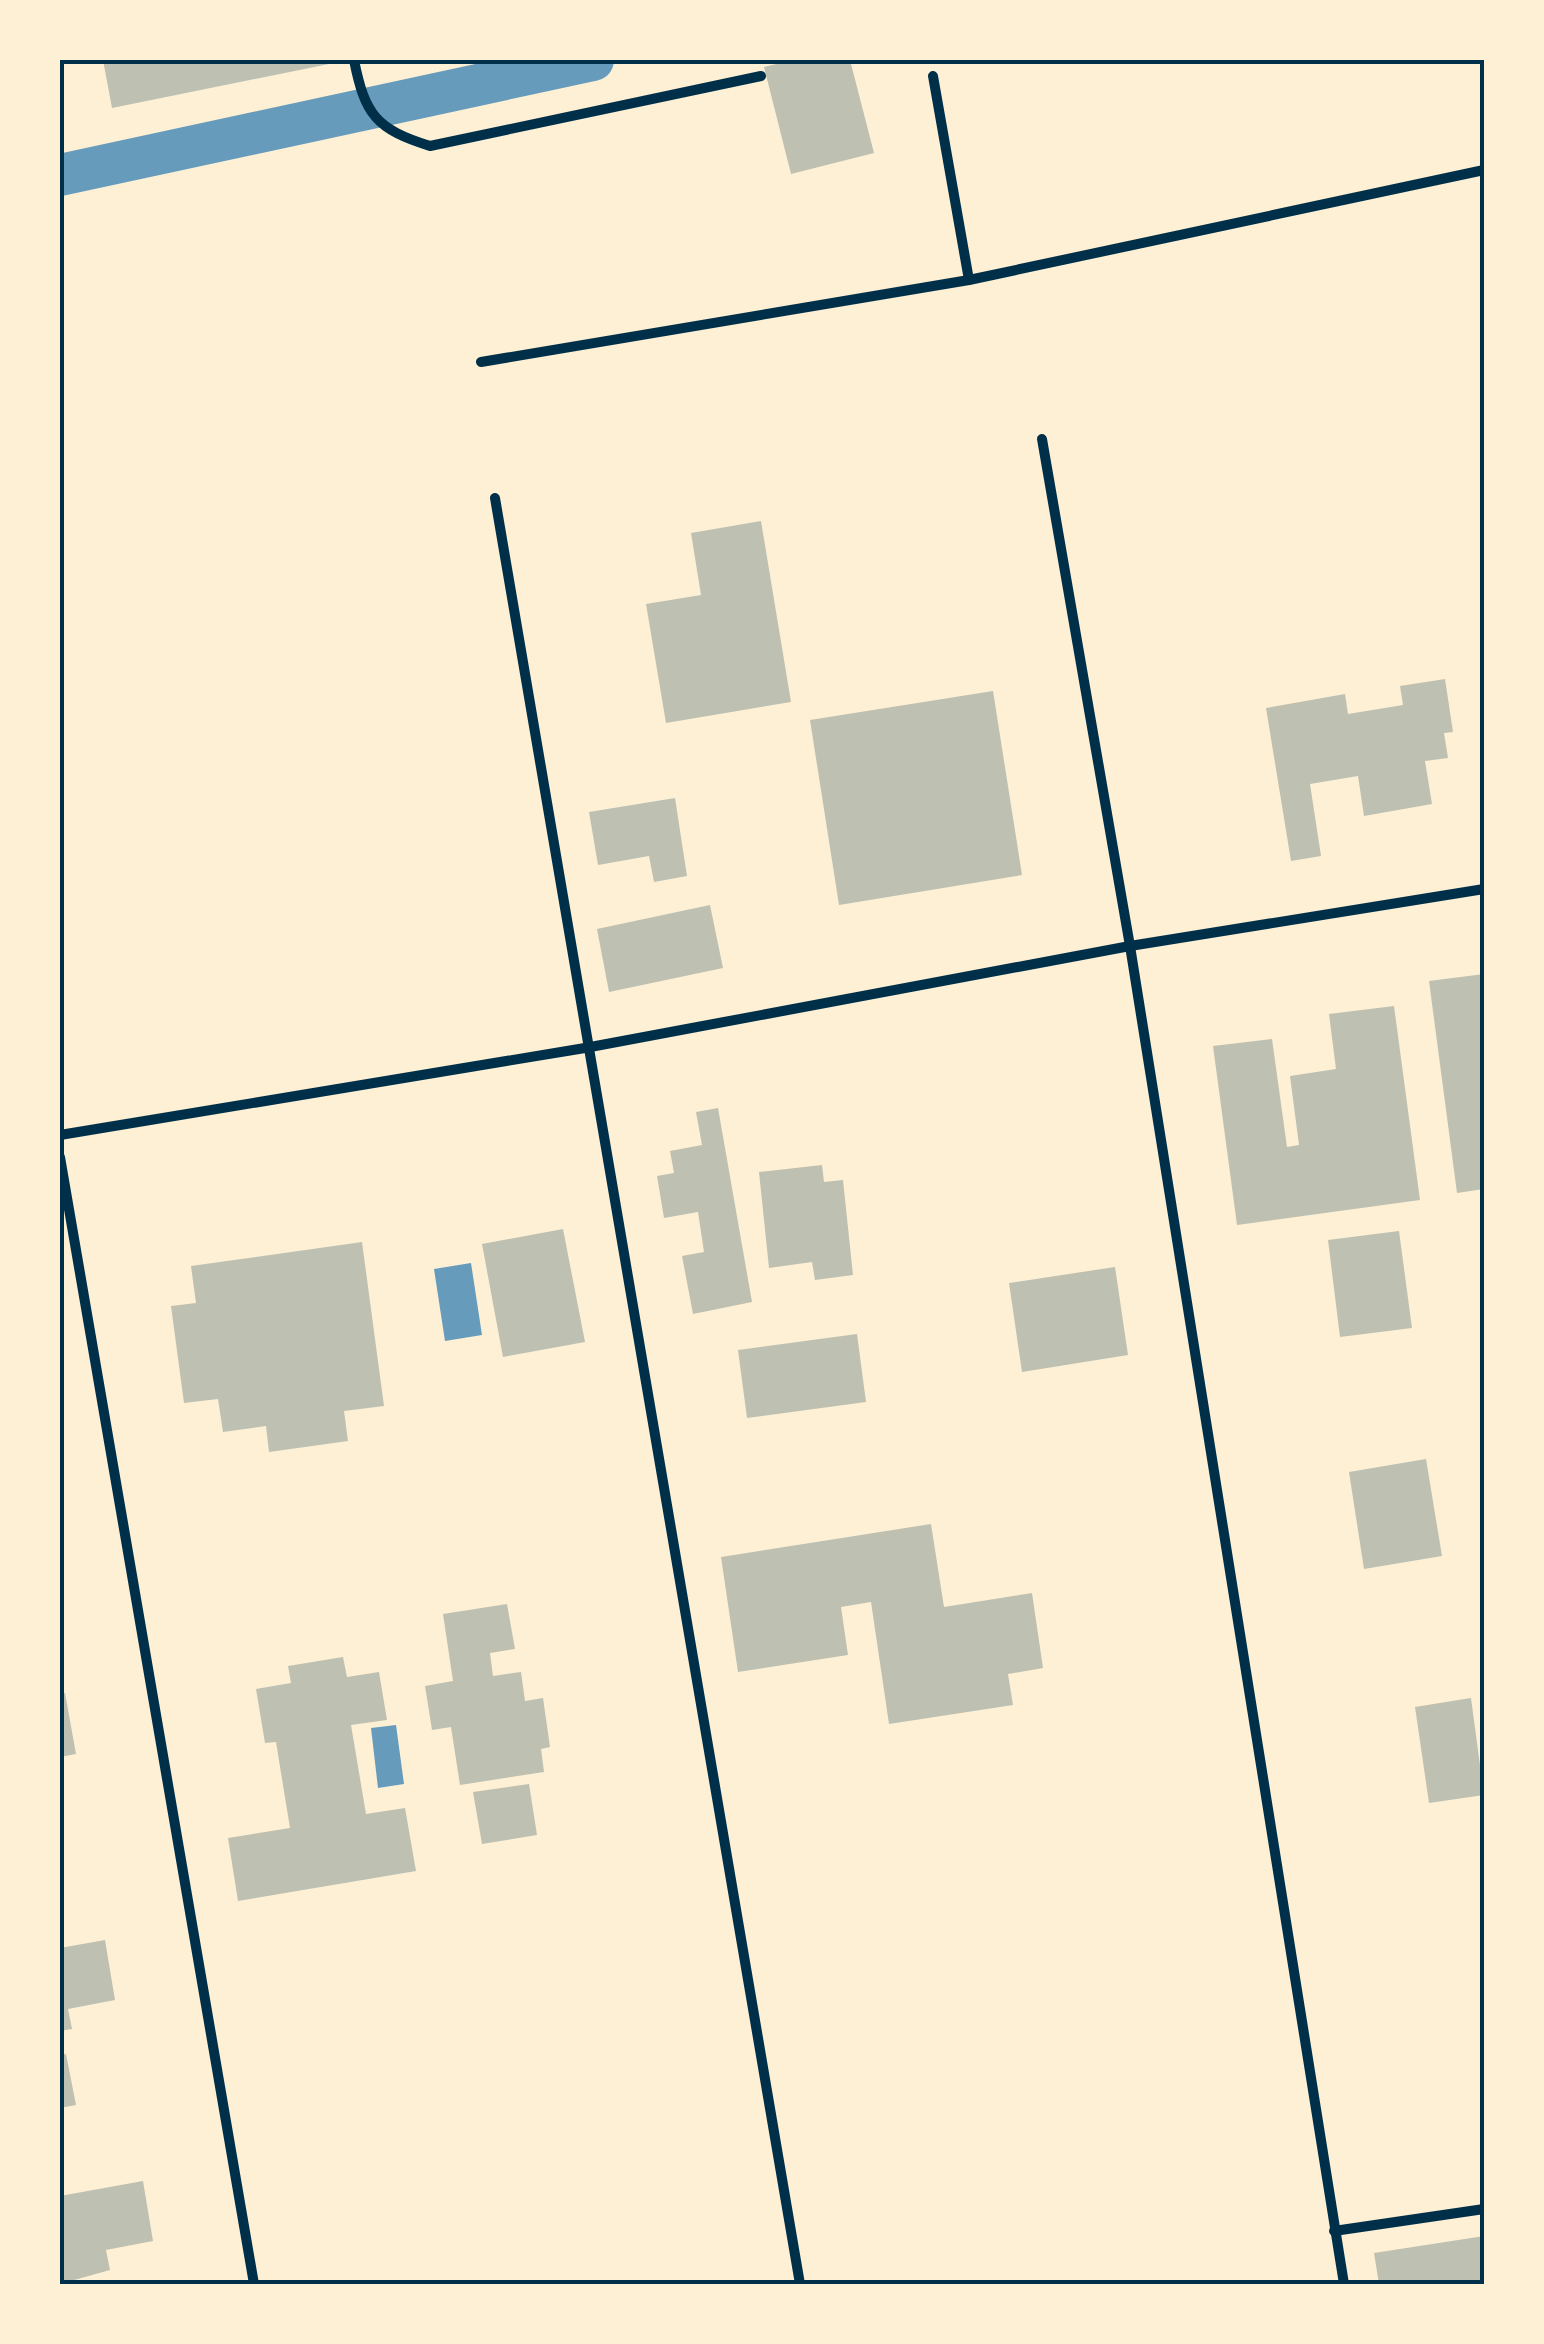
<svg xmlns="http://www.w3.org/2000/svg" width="1544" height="2344" font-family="Jost,sans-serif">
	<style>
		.water { fill: #669bbc }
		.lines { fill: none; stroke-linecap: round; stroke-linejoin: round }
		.canal { stroke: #669bbc; stroke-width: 42 }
		.building { fill: #bec0b2 }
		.minor { stroke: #003049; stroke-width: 10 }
		.neatline { fill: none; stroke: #003049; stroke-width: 4 }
	</style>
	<rect width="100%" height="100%" fill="#fdf0d5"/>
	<!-- water -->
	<g class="water">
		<path d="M471 1263 482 1335 445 1341 434 1269Z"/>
		<path d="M396 1725 404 1784 378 1788 371 1728Z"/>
	</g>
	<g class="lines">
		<!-- canal -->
		<path class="canal" d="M60 175 593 60"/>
	</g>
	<!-- building -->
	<g class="building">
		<path d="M103 60H339V62L112 108Z"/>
		<path d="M793 60H850L874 153 791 174 764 67Z"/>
		<path d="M761 521 791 702 666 723 646 604 701 595 691 533Z"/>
		<path d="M1445 679 1453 732 1444 733 1448 758 1425 761 1432 804 1364 816 1358 776 1310 784 1321 856 1291 861 1266 708 1345 694 1348 714 1403 705 1400 686Z"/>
		<path d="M993 691 1022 875 839 905 810 720Z"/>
		<path d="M675 798 687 876 654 882 649 856 598 865 589 812Z"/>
		<path d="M710 905 723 968 609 992 597 929Z"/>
		<path d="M1484 974V1189L1457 1193 1429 981Z"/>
		<path d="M1394 1006 1420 1200 1237 1225 1213 1046 1272 1039 1287 1147 1299 1145 1290 1076 1336 1069 1329 1014Z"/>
		<path d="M718 1108 752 1302 693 1314 682 1256 704 1252 698 1212 664 1218 657 1176 674 1173 670 1151 702 1145 696 1112Z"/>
		<path d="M822 1165 824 1182 843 1180 853 1275 815 1280 812 1262 769 1268 759 1172Z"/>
		<path d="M563 1229 585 1342 503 1357 482 1244Z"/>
		<path d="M1399 1231 1412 1328 1340 1337 1328 1240Z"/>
		<path d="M362 1242 384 1406 344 1411 348 1441 269 1452 266 1426 223 1432 218 1399 184 1403 171 1306 196 1303 191 1266Z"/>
		<path d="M1115 1267 1128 1355 1022 1372 1009 1283Z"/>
		<path d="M857 1334 866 1402 747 1418 738 1350Z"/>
		<path d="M1426 1459 1442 1556 1364 1569 1349 1472Z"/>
		<path d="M931 1524 944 1607 1032 1593 1043 1668 1008 1674 1013 1705 889 1724 871 1602 841 1607 848 1655 738 1672 721 1557Z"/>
		<path d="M507 1604 515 1649 490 1653 493 1676 521 1672 525 1701 543 1698 550 1747 541 1749 544 1772 460 1785 451 1727 432 1730 425 1686 453 1681 443 1614Z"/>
		<path d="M343 1657 347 1677 379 1672 387 1720 351 1725 366 1814 405 1808 416 1871 238 1901 228 1838 290 1828 276 1742 265 1743 256 1689 291 1683 288 1666Z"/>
		<path d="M65 1693 76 1754 60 1757V1694Z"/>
		<path d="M1471 1698 1484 1795 1429 1803 1415 1707Z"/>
		<path d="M529 1784 537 1835 482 1844 473 1792Z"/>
		<path d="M105 1940 115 2000 68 2009 72 2029 60 2031V1948Z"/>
		<path d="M66 2054 76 2105 60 2108V2055Z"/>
		<path d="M143 2181 153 2241 106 2250 110 2270 60 2284V2196Z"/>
		<path d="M1484 2236V2284H1379L1374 2253Z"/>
	</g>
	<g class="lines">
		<!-- minor -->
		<g class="minor">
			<path d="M354 60C365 115 376 129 430 146L761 76"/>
			<path d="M933 76 969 280"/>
			<path d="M481 362 969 280 1484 170"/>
			<path d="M1042 439 1130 946 1344 2284"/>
			<path d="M495 498 800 2284"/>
			<path d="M60 1135 585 1048 1130 946 1484 889"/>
			<path d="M60 1157 254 2284"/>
			<path d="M1334 2231 1484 2209"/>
		</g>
	</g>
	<!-- border -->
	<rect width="1544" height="2344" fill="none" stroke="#fdf0d5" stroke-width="125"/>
	<rect x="62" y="62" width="1420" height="2220" class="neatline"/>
</svg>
